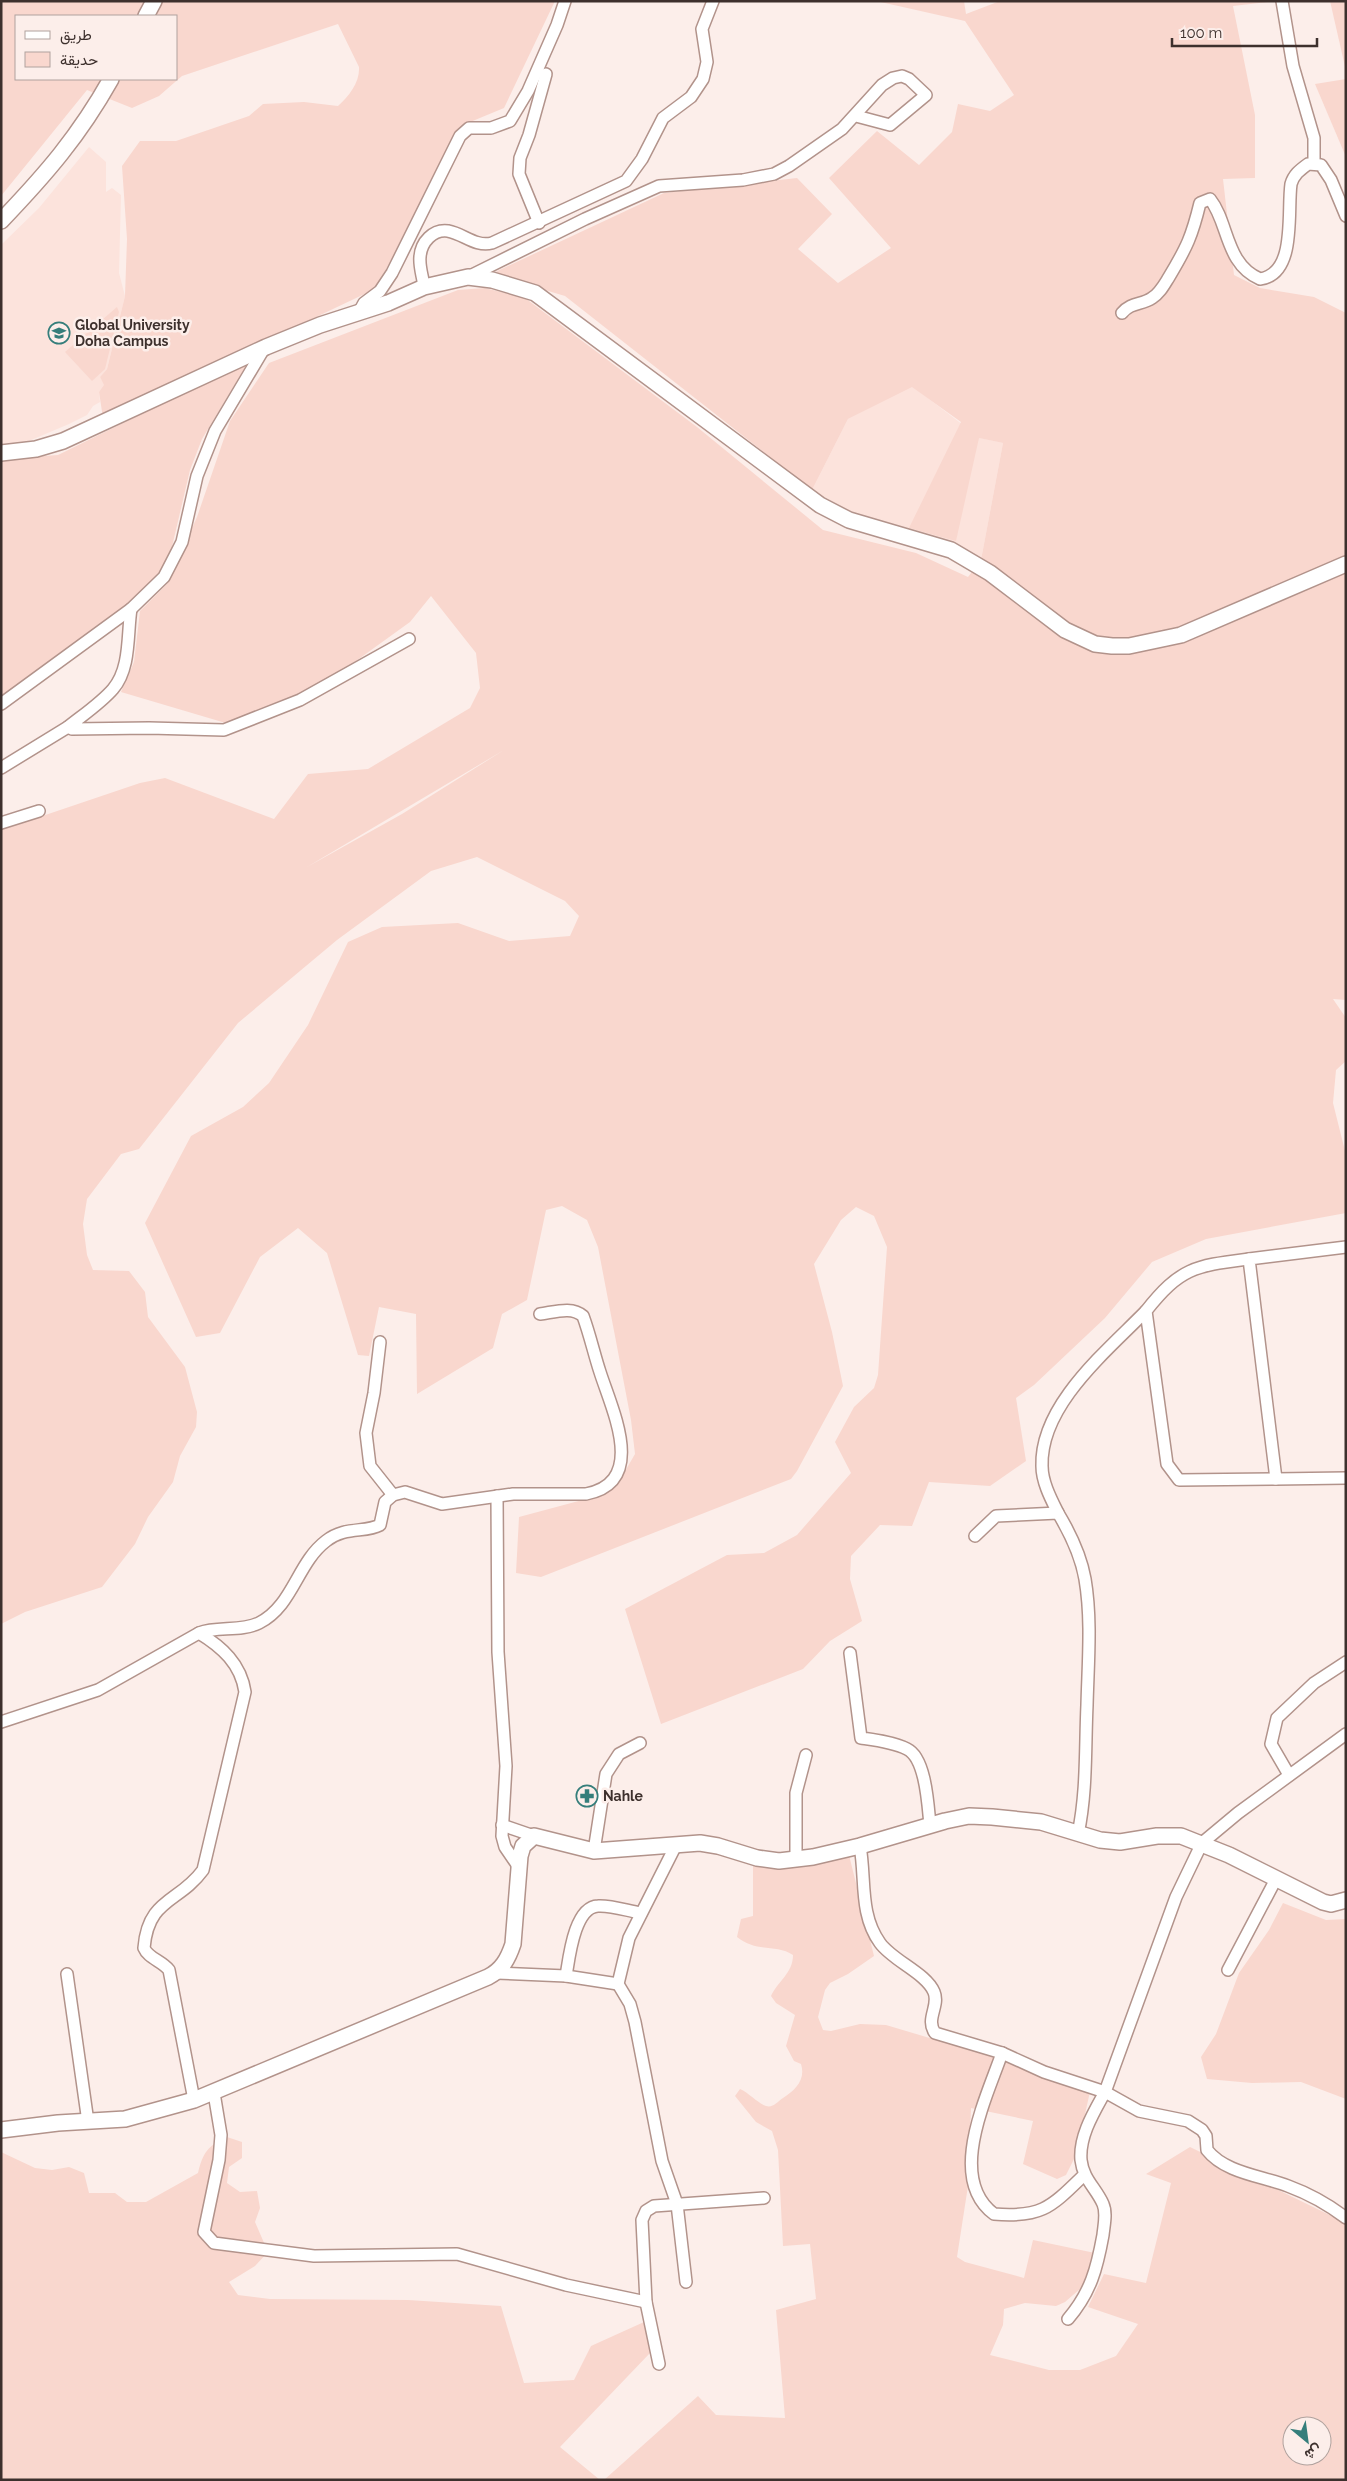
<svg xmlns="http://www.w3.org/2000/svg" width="1347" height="2481" font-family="Raleway,Vazirmatn,sans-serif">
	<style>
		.built { fill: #fce3dc }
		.green { fill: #f9d7ce; fill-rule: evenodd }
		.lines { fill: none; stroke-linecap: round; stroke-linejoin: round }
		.street-casing { stroke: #b2938b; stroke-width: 14 }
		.secondary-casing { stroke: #b2938b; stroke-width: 18 }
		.street { stroke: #fff; stroke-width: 11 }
		.secondary { stroke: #fff; stroke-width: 15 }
		.labels { text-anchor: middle; stroke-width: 5; stroke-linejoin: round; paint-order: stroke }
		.poi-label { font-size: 14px; font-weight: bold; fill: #3d302d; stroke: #fceeea; text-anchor: start }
	</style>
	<rect width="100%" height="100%" fill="#fceeea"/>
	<!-- built -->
	<g class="built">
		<path d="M89 147 106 162V192L112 188 121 195 119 273 125 296 107 369 100 377 105 385 99 392 100 402 93 406 87 415 69 424 17 446 1 447V245L39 208Z"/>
		<path d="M912 386 980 438 1003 443 981 560 863 519 812 490 848 419Z"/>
	</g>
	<!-- green -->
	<g class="green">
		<path d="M1 1H555L504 108 463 125 395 255 373 290 103 418 99 392 104 385 100 377 107 369 125 296 127 239 122 166 140 141H176L249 116 263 104 304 102 338 106C349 96 360 82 359 67L338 24 182 76 159 96 132 108 87 90 1 196ZM16 16H176V79H16Z"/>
		<path d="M876 1H964L966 14 1000 1H1276L1233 6 1255 115V178L1223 179 1234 275 1260 288 1314 297 1346 313V1000L1333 999 1346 1018V1061L1336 1070 1333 1103 1346 1155V1213L1206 1239 1152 1262 1105 1318 1034 1385 1016 1398 1026 1461 990 1486 929 1482 912 1526 880 1525 851 1556 850 1579 862 1621 830 1641 803 1669 661 1724 625 1609 727 1555 764 1553 797 1535 851 1473 835 1442 854 1407 874 1388 878 1375 887 1247 874 1216 856 1207 841 1220 814 1264 832 1332 843 1386 797 1471 791 1479 541 1577 516 1573 519 1517 601 1495 620 1480 635 1454 631 1420 598 1247 587 1220 562 1206 546 1210 527 1300 502 1314 493 1348 417 1394 416 1314 379 1307 369 1356 358 1355 327 1253 298 1228 260 1257 220 1333 196 1337 145 1223 191 1136 243 1107 269 1083 308 1025 348 942 382 927 458 923 509 941 570 936 579 916 565 901 477 857 431 871 337 940 238 1023 139 1149 121 1154 87 1199 83 1224 87 1255 93 1270 129 1271 145 1292 148 1317 185 1367 197 1412 196 1427 180 1456 173 1482 148 1517 135 1544 102 1587 25 1612 1 1624V830L140 783 165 778 274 819 308 774 368 769 470 708 480 688 476 653 431 596 410 622 324 684 229 724 121 692 134 662 140 611 167 584 197 517 230 421 269 363 458 290 485 288 525 298 697 427 823 530 916 553 968 577 981 560 1003 443 979 438 956 541 909 528 961 422 912 387 848 419 812 490 565 296 491 274 664 193 797 178 832 214 798 249 838 283 891 248 829 178 877 131 919 165 952 132 958 104 990 111 1014 95 965 21ZM504 750 402 814 307 867Z"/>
		<path d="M1330 1H1346V71Z"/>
		<path d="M1346 79V157L1315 84Z"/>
		<path d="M117 307 119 312 105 369 92 381 65 352Z"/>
		<path d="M249 361 202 439 190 470 171 551 158 575 124 609 1 696V459L58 455Z"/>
		<path d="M849 1855 874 1956 848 1974 830 1983 825 1990 818 2017 823 2030 831 2031 860 2024 886 2025 990 2056 1059 2080 1091 2087 1076 2155 1066 2175 1057 2179 1023 2164 1033 2121 971 2108 968 2186 957 2257 965 2262 1024 2278 1033 2240 1095 2253 1097 2261 1080 2289 1065 2302 1056 2306 1025 2303 1004 2309 1003 2325 990 2355 1049 2370H1080L1116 2356 1138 2324 1088 2307 1104 2274 1146 2283 1171 2183 1146 2174 1190 2147 1346 2223V2480H604L698 2396 716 2415 785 2418 776 2310 816 2299 810 2244 783 2246 778 2150 772 2131 756 2122 735 2096 740 2089C749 2093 759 2104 766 2106 773 2108 777 2102 783 2098 795 2090 806 2080 801 2064L794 2061 786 2046 795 2015 776 2003 771 1996C778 1981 793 1973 793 1955 777 1944 757 1953 737 1937L741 1919 753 1916V1866L785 1864ZM1292 2426H1322V2456H1292Z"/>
		<path d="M1283 1903 1326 1920 1346 1919V2099L1301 2082 1252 2083 1207 2079 1201 2057 1216 2034 1239 1973 1269 1930Z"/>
		<path d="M227 2137 242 2142V2158L229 2167 227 2183 240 2192 257 2191 260 2208 255 2222 268 2252 255 2266 229 2282 238 2295 270 2299 408 2300 501 2306 524 2383 574 2380 591 2346 644 2322 650 2353 560 2447 600 2480H1V2152L35 2168 52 2170 69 2167 84 2173 89 2193H115L127 2202H146L198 2173C203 2152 208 2146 227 2137Z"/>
	</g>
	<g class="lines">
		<!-- street casing -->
		<g class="street-casing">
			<g id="street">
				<path d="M1282 1 1293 66 1314 138V163"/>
				<path d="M539 223 519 174 520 158 529 135 546 74"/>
				<path d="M470 276 585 219 659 186 743 180 774 174 789 166 842 129 882 85 893 78 902 76 909 79 926 95 890 125 856 116"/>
				<path d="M424 287C423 277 419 267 420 257 421 242 433 229 448 231 464 234 475 247 492 243L626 181 642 159 663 118 691 97 703 79 707 62 702 29 713 1"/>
				<path d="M1122 313C1131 302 1142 305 1152 298 1160 293 1164 285 1169 277 1187 247 1192 236 1200 203L1210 199C1229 223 1225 264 1260 279 1297 274 1287 212 1291 184 1294 174 1300 170 1308 164L1321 165 1331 180 1346 216"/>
				<path d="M358 314 364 303 380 291 392 273 460 136 469 128H491L510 121 528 91 557 25 565 1"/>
				<path d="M131 609C127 634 131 668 113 689 101 703 83 715 68 727L72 729 149 728 224 730 300 700 409 639"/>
				<path d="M1 704 131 609 164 577 182 542 197 476 215 431 265 347"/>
				<path d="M1 768 68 727"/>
				<path d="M1 823 39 811"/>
				<path d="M1346 1247 1249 1259 1276 1479 1346 1478"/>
				<path d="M1249 1259C1195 1266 1181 1267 1146 1311L1167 1464 1179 1480 1276 1479"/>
				<path d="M380 1342 374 1393 366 1433 370 1466 393 1495"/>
				<path d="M497 1496 498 1652 506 1766 502 1836 505 1847 518 1866"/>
				<path d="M1058 1513C1051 1499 1042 1482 1042 1466 1040 1405 1107 1351 1146 1311"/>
				<path d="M975 1536 996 1516 1058 1513C1070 1533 1081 1556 1085 1579 1092 1620 1088 1664 1087 1705 1085 1748 1087 1792 1078 1834"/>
				<path d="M850 1653 861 1738C875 1740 893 1742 907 1749 926 1758 928 1806 930 1825"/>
				<path d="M1 1722 98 1690 199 1633C218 1626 240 1632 259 1623 293 1606 297 1563 326 1541 345 1526 365 1533 380 1525L385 1502 393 1495 405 1492 442 1504 513 1494H586C648 1482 612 1410 600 1372 594 1354 590 1335 583 1316 572 1306 555 1312 540 1314"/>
				<path d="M1289 1775 1271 1744 1277 1718 1314 1683 1346 1662"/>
				<path d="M502 1825 534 1836"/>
				<path d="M676 1845 629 1938 618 1984 630 2004 635 2022 662 2161 677 2204 686 2282"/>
				<path d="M860 1846C866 1879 859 1914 880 1943 893 1961 926 1973 934 1992 940 2006 925 2019 935 2033L1002 2053 1044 2072 1105 2092 1139 2111 1188 2121 1202 2130 1206 2136 1207 2150C1225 2173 1262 2176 1288 2186 1307 2193 1329 2205 1346 2218"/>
				<path d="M594 1851 606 1774 619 1754 640 1743"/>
				<path d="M796 1859V1793L806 1755"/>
				<path d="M1228 1970 1276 1879"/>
				<path d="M497 1973 566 1976 618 1984"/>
				<path d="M67 1974 88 2122"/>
				<path d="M566 1976C569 1959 574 1907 598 1906 611 1905 628 1911 641 1913"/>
				<path d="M1002 2053C987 2097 946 2178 994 2214 1042 2218 1051 2207 1084 2175"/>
				<path d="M214 2093 221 2135 219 2160 204 2232 214 2243 314 2256 457 2254 566 2285 646 2302"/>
				<path d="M194 2100 169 1970C162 1961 148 1958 144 1948 148 1898 179 1903 203 1870L245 1692C241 1664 222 1647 199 1633"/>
				<path d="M1068 2319C1091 2292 1097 2268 1103 2235 1104 2225 1107 2213 1103 2204 1096 2188 1083 2179 1081 2160 1079 2136 1094 2112 1105 2092L1176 1897 1202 1843 1238 1813 1346 1734"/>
				<path d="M659 2364 646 2302 642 2220 646 2211 654 2206 764 2198"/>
			</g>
		</g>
		<!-- secondary casing -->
		<g class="secondary-casing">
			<g id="secondary">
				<path d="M146 16 154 1"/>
				<path d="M1 221C46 174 79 136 111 79"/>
				<path d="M1 453 36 449 63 441 266 347 320 325 388 303 424 287 468 277 492 280 535 293 820 505 849 520 951 550 990 573 1065 630 1095 644 1112 646H1129L1181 635 1346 564"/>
				<path d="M1 2130 58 2123 125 2119 194 2100 488 1977C502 1970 508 1959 513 1944L520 1856 523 1846 534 1836 594 1851 700 1843 718 1846 757 1858 779 1861 813 1857 860 1846 945 1821 969 1816 992 1817 1041 1822 1100 1840 1120 1842 1157 1836H1181L1229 1855 1323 1902 1331 1904 1346 1900"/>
			</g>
		</g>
		<!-- street -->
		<use href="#street" class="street"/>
		<!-- secondary -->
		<use href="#secondary" class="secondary"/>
	</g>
	<!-- icons -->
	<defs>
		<g id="university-ring" transform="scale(1.125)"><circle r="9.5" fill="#fceeea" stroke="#357e7b" stroke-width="1.5"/><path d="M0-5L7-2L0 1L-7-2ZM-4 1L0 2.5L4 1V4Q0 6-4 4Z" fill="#357e7b"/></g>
		<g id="pharmacy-ring" transform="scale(1.125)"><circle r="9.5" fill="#fceeea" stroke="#357e7b" stroke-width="1.5"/><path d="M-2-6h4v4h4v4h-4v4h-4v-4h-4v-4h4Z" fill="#357e7b"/></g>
	</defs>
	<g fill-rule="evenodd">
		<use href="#university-ring" x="59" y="333"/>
		<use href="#pharmacy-ring" x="587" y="1796"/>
	</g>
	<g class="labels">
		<!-- poi labels -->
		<g class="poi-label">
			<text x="75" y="330">Global University<tspan x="75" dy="16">Doha Campus</tspan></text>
			<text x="603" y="1801">Nahle</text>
		</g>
	</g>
	<!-- border -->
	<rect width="1347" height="2481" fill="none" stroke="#3d302d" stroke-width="5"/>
	<!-- legend -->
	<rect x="15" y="15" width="162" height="65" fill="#fceeea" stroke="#b0a29e"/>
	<rect x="25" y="31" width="25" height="8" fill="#ffffff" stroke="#b0a29e"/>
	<text x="60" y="40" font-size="15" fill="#3d302d">طريق</text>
	<rect x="25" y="52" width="25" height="15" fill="#f9d7ce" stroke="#b0a29e"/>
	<text x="60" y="65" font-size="15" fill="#3d302d">حديقة</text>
	<!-- north arrow -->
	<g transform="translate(1307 2441) rotate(151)"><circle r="24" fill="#fceeea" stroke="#b0a29e"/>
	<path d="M0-4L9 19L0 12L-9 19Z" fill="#357e7b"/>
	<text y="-8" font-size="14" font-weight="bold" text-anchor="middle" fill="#3d302d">ش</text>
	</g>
	<!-- scale -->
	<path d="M1172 38v8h145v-8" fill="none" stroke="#3d302d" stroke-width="2.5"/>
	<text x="1180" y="38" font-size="15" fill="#3d302d" stroke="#fceeea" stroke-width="4" paint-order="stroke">100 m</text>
</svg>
